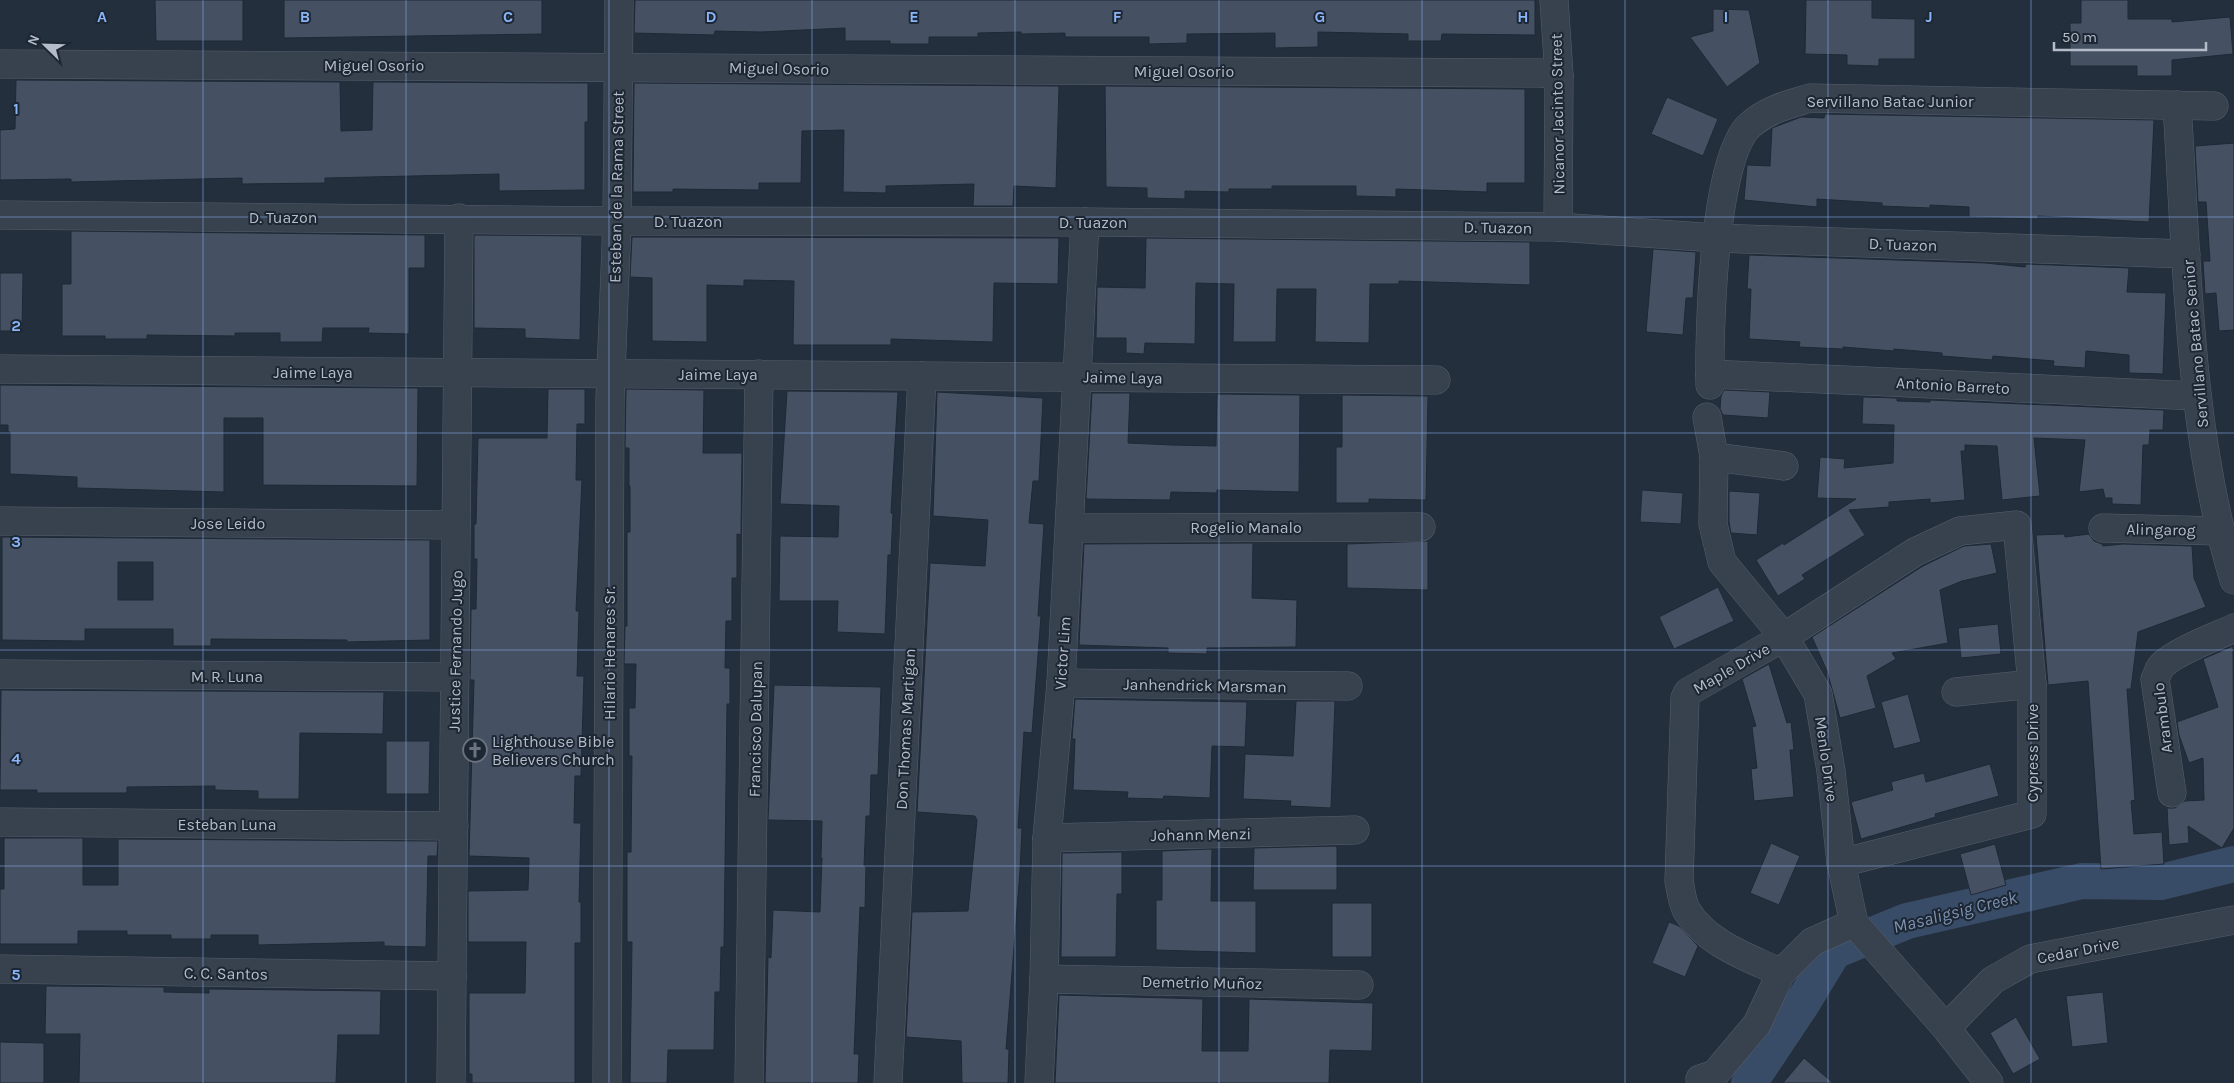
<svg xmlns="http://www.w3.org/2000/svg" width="2234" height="1083" font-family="Karla,sans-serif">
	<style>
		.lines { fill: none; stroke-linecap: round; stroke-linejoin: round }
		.river { stroke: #394c67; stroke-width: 36 }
		.building { fill: #455162; stroke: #1f2835; fill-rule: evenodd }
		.minor-casing { stroke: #565f6c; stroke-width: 29 }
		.minor { stroke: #38414e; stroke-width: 28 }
		.grid { fill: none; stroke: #8ab4f8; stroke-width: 1; stroke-opacity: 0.55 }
		.labels { text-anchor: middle; stroke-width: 4; stroke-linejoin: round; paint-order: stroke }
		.street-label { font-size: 16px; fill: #b4bcc9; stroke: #1d2633 }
		.poi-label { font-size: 16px; fill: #b4bcc9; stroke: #1d2633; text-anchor: start }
		.water-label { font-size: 18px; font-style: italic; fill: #7c92b1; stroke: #1d2633 }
		.grid-label { font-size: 16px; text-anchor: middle; font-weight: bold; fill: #8ab4f8; stroke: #1d2633; stroke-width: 4; stroke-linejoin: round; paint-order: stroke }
	</style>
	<rect width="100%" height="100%" fill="#242f3e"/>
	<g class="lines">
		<!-- river -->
		<path class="river" d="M1749 1083 1803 1002 1834 951 1907 921 2082 881 2161 882 2234 864"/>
	</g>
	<!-- building -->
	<g class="building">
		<path d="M155 0H243V41H156Z"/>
		<path d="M284 0H542V34L284 38Z"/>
		<path d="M635 0H1535V35L1442 34 1441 41H1408V34L1318 32V47L1275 48V33L1187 34V43L1149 44V37H1065V33L1021 34V32L978 33V37H929V44H890V41H845V28L761 32 715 31 714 35 634 33Z"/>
		<path d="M1806 0H1872V18L1915 19V59H1879V66L1847 65V55L1805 54Z"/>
		<path d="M2081 0H2128V19H2172V22L2230 17 2233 54 2172 60V76H2137V66H2070V23H2081Z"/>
		<path d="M1713 9 1749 10 1760 63 1727 87 1690 37 1713 31Z"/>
		<path d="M16 80 340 82 341 131 372 130 373 82 588 83V122H585V190L499 191V174L325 178V183L242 184V178L71 182V179L0 180V130L15 129Z"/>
		<path d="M634 83 1059 86 1056 188 1014 186 1013 206H973L974 184 886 186V193L843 192 844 130 802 131 801 183H759V190L673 189V192H633Z"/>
		<path d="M1105 86 1525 89V183H1487V192L1396 189V197L1356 196V186H1272V189H1229V192L1185 191V199L1147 198V188L1106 187Z"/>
		<path d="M1667 97 1718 119 1703 156 1651 134Z"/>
		<path d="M1825 114 2154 120 2149 222 2038 216V219L1969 217V207L1930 205V208L1882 206V203L1817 199V207L1744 200 1747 165 1770 166 1772 128 1801 117 1824 118Z"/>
		<path d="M2234 143V330L2219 331 2216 293 2205 294 2203 261H2210L2206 202H2198L2195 146Z"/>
		<path d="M71 231 425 235V268H409V334L368 333 369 328H323L322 342H280V333H235V336L147 335V339H105V336H62V284H71Z"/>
		<path d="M474 235 582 236 580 340 525 338V329L474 328Z"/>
		<path d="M632 237 1059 238 1058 284 994 283 993 342 891 339V345H793L794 281 744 280V286L707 285V342L652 341V278L630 277Z"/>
		<path d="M1146 238 1530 242V285L1399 281V284H1370L1369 343 1315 342 1316 289H1277L1276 342H1233L1234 284 1196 283 1195 344 1145 343 1144 354 1126 353V338H1096L1097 287 1145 288Z"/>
		<path d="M1653 249 1696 252 1693 298H1686L1683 335 1646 332Z"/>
		<path d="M1749 255 1985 263 2025 267 2026 264 2129 268 2127 292 2166 293 2163 374 2129 373V355L2086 351 2085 368 2053 366 2054 361 1993 356 1992 360 1942 356V353L1894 349V351L1843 347V349L1799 347 1800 342 1749 339 1751 289H1747Z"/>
		<path d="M0 273H23L22 331H0Z"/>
		<path d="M0 385 418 388 417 486 263 485V418H224V492L77 488V477L10 474V432H8V425H0Z"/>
		<path d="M548 389H585V424H577L576 480H582L576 611H579L577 676H584L581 776H575L574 823H581L579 902H581V943H575V1083H472V1074H469V993H525L526 942H468V891L528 890 529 858 469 856 474 680H470L471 609H476L477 559H474V524H476L478 438H547Z"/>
		<path d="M626 389 704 390 703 453H742L741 535 737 534V578H732V621H726L725 668H730V704H727L724 947H721L720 992H715L714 1050H668L667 1083H630L632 942H627V852H631L632 756H629V708H635L636 664H624L625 626H627V532H630V486H629V448H625Z"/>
		<path d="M1724 390 1770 392 1768 418 1723 415 1720 409 1721 396Z"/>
		<path d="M787 391 898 392 891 513H893L891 555H888L885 634 837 632 838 601H779L780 536 838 537 839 506 780 504Z"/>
		<path d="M937 392 1043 398 1039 481H1033L1029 523 1044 524 1038 616H1041L1032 733 1024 732 1018 828H1022L1020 871 1006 1049H1009L1008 1083H962L961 1041 906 1037 912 912 968 911 977 820 975 816 917 812 930 563 985 566 988 520 933 516Z"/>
		<path d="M1092 393H1130L1128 443 1172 445 1216 446 1217 394 1300 395 1299 492 1217 490V493L1171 492 1170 500 1086 499Z"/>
		<path d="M1342 395 1428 396 1426 500 1369 499V503H1336V447H1342Z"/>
		<path d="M1863 397 1897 398V401L1930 402V400L2164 410 2163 430H2150L2149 445H2143L2141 505 2112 504V498H2105L2103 489 2079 492 2085 440 2034 438 2040 496 2002 500 1997 446 1965 445V451H1961L1965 500 1930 503V499L1889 502V507L1849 510 1865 535 1802 575 1805 579 1778 596 1756 560 1783 543 1784 545 1856 499 1817 498 1820 457 1845 459 1844 468 1893 463 1894 425 1862 424Z"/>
		<path d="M1642 490 1683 493 1681 524 1640 522Z"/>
		<path d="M1729 491 1760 493 1757 535 1731 533 1729 522Z"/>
		<path d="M2064 534 2065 537 2089 534 2094 541 2102 544 2103 546 2123 544 2192 546 2194 578 2206 607 2138 632 2131 689H2127L2135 800 2131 801 2134 834 2162 832 2164 864 2101 869 2088 681 2048 685 2036 535Z"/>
		<path d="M2 537 430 540V640L347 642V640L211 639V646H173V629H85V641L2 640ZM118 562H153V600H118Z"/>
		<path d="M1428 541V590L1347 588V544Z"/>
		<path d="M1253 543 1252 598 1297 600 1296 647 1207 648V654L1168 653V648L1079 645 1084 544Z"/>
		<path d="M1991 544 1997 573 1962 581 1940 590 1948 643 1892 653 1896 659 1867 676 1876 708 1840 718 1827 671 1812 637 1923 566 1964 546Z"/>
		<path d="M1718 587 1734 621 1674 649 1659 617Z"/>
		<path d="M1998 624 2001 654 1961 658 1958 628Z"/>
		<path d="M2233 646 2234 828 2222 848 2188 826 2189 843 2169 845 2167 808H2175L2185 801 2204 800 2203 758 2189 763 2179 735 2177 722 2218 707 2203 659Z"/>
		<path d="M1769 664 1787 723 1791 722 1794 750H1790L1794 797 1754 801 1751 769 1757 768 1752 727 1756 726 1742 679Z"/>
		<path d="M774 685 881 687 878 775H871L870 816H866L864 866H866L865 908 860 907 854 1054H859L858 1083H765L768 957 771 958 773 910 820 912 822 858H821L822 821 768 820Z"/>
		<path d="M1 690 384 692 383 734 300 733 299 799H258V791L215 790V786L127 787V793H37V790H0Z"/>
		<path d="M1908 694 1921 742 1894 749 1881 702Z"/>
		<path d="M1075 699 1247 702 1245 747 1212 746 1210 798 1164 796 1163 799 1127 798 1128 792 1073 790 1075 739H1072Z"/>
		<path d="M1296 701H1335L1331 808 1290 806 1291 801 1243 799 1245 754 1293 756Z"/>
		<path d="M386 741H430L429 794H386Z"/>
		<path d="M1990 764 1999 796 1935 814 1936 817 1861 839 1851 802 1893 790 1891 782 1924 773 1926 782Z"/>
		<path d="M4 838H83V885H118V839L438 841 437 856H428L426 947 384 946V942L258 945V935H211V939H171V935H127V931H78V944H0V889H4Z"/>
		<path d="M1771 843 1800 856 1779 905 1750 893Z"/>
		<path d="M1995 844 2006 885 1971 895 1960 854Z"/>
		<path d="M1337 846V890H1253L1254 848Z"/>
		<path d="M1212 849 1211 901H1256V953L1156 950V900H1162V851Z"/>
		<path d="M1122 852V894H1117L1116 957H1061L1062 853Z"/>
		<rect x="1332" y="903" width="40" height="54"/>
		<path d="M1669 922 1679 926 1698 946 1685 977 1652 963Z"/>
		<path d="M46 986 164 987V992L209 993V989L381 991 380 1035H338L336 1083H79L80 1034H45Z"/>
		<path d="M2103 992 2108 1043 2072 1047 2066 996Z"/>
		<path d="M1059 995 1203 999 1202 1051H1248L1249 999 1373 1003 1372 1051 1330 1050 1329 1083H1055Z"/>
		<path d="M2016 1017 2040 1059 2013 1074 1990 1033Z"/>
		<path d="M0 1042 44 1043V1083H0Z"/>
		<path d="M1804 1058 1833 1083H1783Z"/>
	</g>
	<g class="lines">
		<!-- minor casing -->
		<g class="minor-casing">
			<g id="minor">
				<path d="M1554 0 1559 75 1558 227"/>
				<path d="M0 64 1540 73 1559 75"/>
				<path d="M2177 105C2187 260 2188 431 2234 580"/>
				<path d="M0 215 617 221 1085 222 1558 227 1716 238 2186 254"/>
				<path d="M0 369 1436 380"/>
				<path d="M1710 374 2197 396"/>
				<path d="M1710 385C1709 334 1713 160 1749 126 1768 109 1787 105 1810 98L2214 106"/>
				<path d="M1707 417 1714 457 1713 524 1722 562 1784 637 1818 694 1831 771 1841 863 1854 923 1946 1028 1989 1083"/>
				<path d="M1714 457 1784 466"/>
				<path d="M0 521 456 525"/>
				<path d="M1070 528 1421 527"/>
				<path d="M2103 528 2219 531"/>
				<path d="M0 674 455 677"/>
				<path d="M1061 683 1348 686"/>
				<path d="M1956 692 2032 684"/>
				<path d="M2172 793 2155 679C2157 676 2158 671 2160 668 2169 654 2217 636 2234 628"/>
				<path d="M0 822 454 826"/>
				<path d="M1047 838 1355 830"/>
				<path d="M0 969 452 976"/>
				<path d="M1781 973C1748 957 1707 944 1687 911 1682 903 1681 890 1679 881L1685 698 1688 692 1784 637 1915 552 1960 531 2017 525 2032 684V814L1841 863"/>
				<path d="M1044 979 1359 985"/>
				<path d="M1946 1028 1993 980 2030 959 2234 920"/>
				<path d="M1700 1079 1715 1074 1757 1024 1781 973 1812 942 1854 923"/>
				<path d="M451 1083 459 218"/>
				<path d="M607 1083 610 399 617 221 619 0"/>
				<path d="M749 1083 759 374"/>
				<path d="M888 1083 922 376"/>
				<path d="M1039 1083 1044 979 1047 838 1061 683 1085 222"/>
			</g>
		</g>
		<!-- minor -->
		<use href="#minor" class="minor"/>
	</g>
	<!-- grid -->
	<path class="grid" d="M203 0V1083M406 0V1083M609 0V1083M812 0V1083M1015 0V1083M1219 0V1083M1422 0V1083M1625 0V1083M1828 0V1083M2031 0V1083M0 217H2234M0 433H2234M0 650H2234M0 866H2234"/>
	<!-- icons -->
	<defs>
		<g id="church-ring" transform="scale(1.25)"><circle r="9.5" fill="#1d2633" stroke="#6b7280" stroke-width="1.5"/><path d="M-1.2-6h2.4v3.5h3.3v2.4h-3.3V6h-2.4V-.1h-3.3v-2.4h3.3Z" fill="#6b7280"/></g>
	</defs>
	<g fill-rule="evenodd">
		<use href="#church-ring" x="475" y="750"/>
	</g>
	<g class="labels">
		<!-- street labels -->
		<g class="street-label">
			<text x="374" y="71">Miguel Osorio</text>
			<text transform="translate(779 68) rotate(1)" y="6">Miguel Osorio</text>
			<text x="1184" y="77">Miguel Osorio</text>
			<text x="1890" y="107">Servillano Batac Junior</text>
			<text transform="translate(1557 114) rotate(-91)" y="6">Nicanor Jacinto Street</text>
			<text transform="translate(616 187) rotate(-89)" y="6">Esteban de la Rama Street</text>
			<text x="283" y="223">D. Tuazon</text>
			<text x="688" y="227">D. Tuazon</text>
			<text x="1093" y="228">D. Tuazon</text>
			<text transform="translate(1498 227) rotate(1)" y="6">D. Tuazon</text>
			<text transform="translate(1903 244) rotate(2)" y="6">D. Tuazon</text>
			<text transform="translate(2195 344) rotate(-95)" y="6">Servillano Batac Senior</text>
			<text x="313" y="378">Jaime Laya</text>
			<text x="718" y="380">Jaime Laya</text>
			<text transform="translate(1123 377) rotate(1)" y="6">Jaime Laya</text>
			<text transform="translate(1953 385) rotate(3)" y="6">Antonio Barreto</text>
			<text x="228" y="529">Jose Leido</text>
			<text x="1246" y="533">Rogelio Manalo</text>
			<text transform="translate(2161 529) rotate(1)" y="6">Alingarog</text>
			<text transform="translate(455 651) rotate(-89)" y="6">Justice Fernando Jugo</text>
			<text transform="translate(609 653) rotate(-90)" y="6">Hilario Henares Sr.</text>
			<text transform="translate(1062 653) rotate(-86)" y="6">Victor Lim</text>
			<text transform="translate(1731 668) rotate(-30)" y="6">Maple Drive</text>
			<text x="227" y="682">M. R. Luna</text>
			<text transform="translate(1205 685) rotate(1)" y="6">Janhendrick Marsman</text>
			<text transform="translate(2162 718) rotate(-97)" y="6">Arambulo</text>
			<text transform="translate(755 729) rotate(-89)" y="6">Francisco Dalupan</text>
			<text transform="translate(905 729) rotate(-87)" y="6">Don Thomas Martigan</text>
			<text transform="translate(2032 753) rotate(-90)" y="6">Cypress Drive</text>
			<text transform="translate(1827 759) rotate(82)" y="6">Menlo Drive</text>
			<text x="227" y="830">Esteban Luna</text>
			<text transform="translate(1201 834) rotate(-1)" y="6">Johann Menzi</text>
			<text transform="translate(2078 950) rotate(-11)" y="6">Cedar Drive</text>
			<text transform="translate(226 973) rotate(1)" y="6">C. C. Santos</text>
			<text transform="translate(1202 982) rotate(1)" y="6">Demetrio Muñoz</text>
		</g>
		<!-- poi labels -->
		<g class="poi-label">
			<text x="492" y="747">Lighthouse Bible<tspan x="492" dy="18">Believers Church</tspan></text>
		</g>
		<!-- water labels -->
		<g class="water-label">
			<text transform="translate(1955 912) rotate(-14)" y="6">Masaligsig Creek</text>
		</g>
	</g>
	<g class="grid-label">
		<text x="102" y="22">A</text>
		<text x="305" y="22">B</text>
		<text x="508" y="22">C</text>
		<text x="711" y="22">D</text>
		<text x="914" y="22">E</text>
		<text x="1117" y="22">F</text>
		<text x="1320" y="22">G</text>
		<text x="1523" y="22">H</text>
		<text x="1726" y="22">I</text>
		<text x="1929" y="22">J</text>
		<text x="16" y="114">1</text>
		<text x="16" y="331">2</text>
		<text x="16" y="547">3</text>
		<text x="16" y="764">4</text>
		<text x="16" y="980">5</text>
	</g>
	<!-- north arrow -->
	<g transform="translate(45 45) rotate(293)" stroke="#1d2633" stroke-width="4" paint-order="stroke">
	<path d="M0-4L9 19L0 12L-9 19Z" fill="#b4bcc9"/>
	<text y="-8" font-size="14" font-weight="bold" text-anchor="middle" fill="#b4bcc9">N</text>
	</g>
	<!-- scale -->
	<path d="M2054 42v8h152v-8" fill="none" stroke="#b4bcc9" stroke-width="2.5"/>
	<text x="2062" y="42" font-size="15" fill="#b4bcc9" stroke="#1d2633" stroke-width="4" paint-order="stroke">50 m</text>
</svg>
